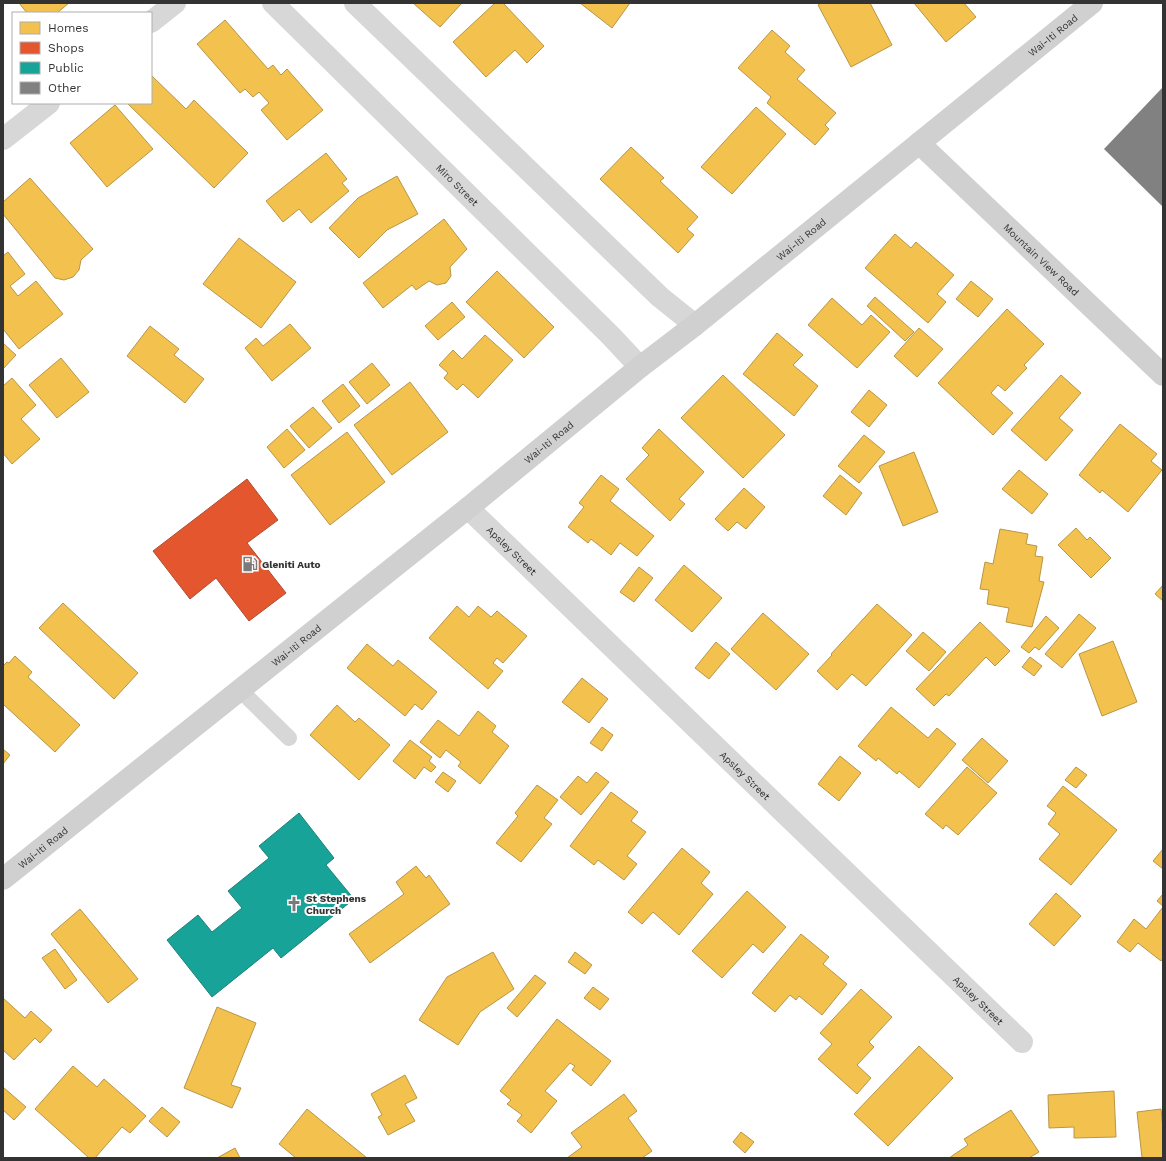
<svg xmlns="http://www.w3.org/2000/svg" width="1166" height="1161" font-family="'Work Sans',sans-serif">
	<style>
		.homes { fill: #f2c14e; stroke: #b99646 }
		.shops { fill: #e4572e; stroke: #af4c30 }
		.public { fill: #17a398; stroke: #1f817a }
		.building { fill: #818181 }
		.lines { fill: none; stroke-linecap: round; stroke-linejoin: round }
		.lane { stroke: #d7d7d7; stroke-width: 16 }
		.street { stroke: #d7d7d7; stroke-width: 22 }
		.secondary { stroke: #d0d0d0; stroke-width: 22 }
		.labels { text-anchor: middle; stroke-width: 4; stroke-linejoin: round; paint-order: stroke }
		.street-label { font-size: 10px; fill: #333; stroke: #fff }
		.poi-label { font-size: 10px; font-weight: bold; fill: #333; stroke: #fff; text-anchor: start }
	</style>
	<rect width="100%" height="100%" fill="#fff"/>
	<!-- homes -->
	<g class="homes">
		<path d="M19 3H69L57 13H27Z"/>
		<path d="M413 3H462L440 27Z"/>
		<path d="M495 3H503L544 46 527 63 515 50 486 77 453 42Z"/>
		<path d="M580 3H630L612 28Z"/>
		<path d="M821 3H870L892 45 851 67 818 5Z"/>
		<path d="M914 3H964L976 17 946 42Z"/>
		<path d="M225 20 268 69 273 65 281 75 287 69 323 110 287 140 261 110 269 103 259 92 253 97 245 89 240 93 197 44Z"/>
		<path d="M772 30 790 46 785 52 805 70 797 79 836 113 825 125 829 129 815 145 767 103 771 97 738 68Z"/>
		<path d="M151 75 186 109 194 100 248 153 214 188 127 103H151Z"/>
		<path d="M115 105 153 149 107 187 70 143Z"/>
		<path d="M756 107 786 134 732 194 701 167Z"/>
		<path d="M631 147 664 178 660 181 698 217 687 229 694 235 678 253 600 179Z"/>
		<path d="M326 153 347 179 342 183 349 191 311 223 299 209 283 222 266 201Z"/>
		<path d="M397 176 418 214 387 230 359 258 329 228 358 198Z"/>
		<path d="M30 178 93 249 81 260 79 270 73 277 64 280 55 278 3 214V202Z"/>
		<path d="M444 219 467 249 450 267 451 276 446 283 437 285 429 281 416 290 412 285 383 308 363 283Z"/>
		<path d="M895 234 911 248 916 242 954 275 937 294 946 302 928 323 865 268Z"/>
		<path d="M239 238 296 282 261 328 203 284Z"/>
		<path d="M8 252 25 274 10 286 18 296 36 281 63 314 19 349 3 329V256Z"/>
		<path d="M497 271 554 327 524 358 466 302Z"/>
		<path d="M971 281 993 299 978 317 956 299Z"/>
		<path d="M875 297 914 332 905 341 867 306Z"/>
		<path d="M832 298 862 325 871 315 890 332 857 368 808 325Z"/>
		<path d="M452 302 465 317 438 340 425 326Z"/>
		<path d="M1007 309 1044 344 1024 365 1027 368 1005 391 998 385 991 393 1013 413 993 435 938 383Z"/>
		<path d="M290 324 311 348 272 381 245 348 256 338 263 346Z"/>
		<path d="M150 326 179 349 174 355 204 379 185 403 127 356Z"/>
		<path d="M919 328 943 349 917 377 894 356Z"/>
		<path d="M777 333 803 355 793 365 818 386 794 416 743 374Z"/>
		<path d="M485 335 513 360 478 398 463 384 457 390 444 378 448 373 439 365 453 350 462 359Z"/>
		<path d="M3 343 16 355 3 369Z"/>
		<path d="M61 358 89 392 57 418 29 385Z"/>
		<path d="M372 363 390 385 367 404 349 382Z"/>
		<path d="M723 375 785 435 743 478 681 418Z"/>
		<path d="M1061 375 1081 393 1059 418 1073 430 1046 461 1011 430Z"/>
		<path d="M12 378 36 405 21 419 40 439 12 464 3 453V386Z"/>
		<path d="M410 382 448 432 392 475 354 425Z"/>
		<path d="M343 384 360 406 339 423 322 401Z"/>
		<path d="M869 390 887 405 869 427 851 412Z"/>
		<path d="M313 407 332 428 309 448 290 426Z"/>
		<path d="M1120 424 1157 454 1151 461 1162 470 1128 512 1102 490 1100 493 1079 475Z"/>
		<path d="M287 429 305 450 284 468 267 447Z"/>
		<path d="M659 429 704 472 679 499 685 504 670 521 626 479 649 455 642 448Z"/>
		<path d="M347 432 385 482 330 525 291 475Z"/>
		<path d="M864 435 885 452 859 483 838 466Z"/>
		<path d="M914 452 938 512 903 526 879 466Z"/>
		<path d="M1019 470 1048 494 1032 514 1002 489Z"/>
		<path d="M601 475 619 489 610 501 654 536 637 556 620 543 611 555 591 539 588 543 568 527 584 507 579 503Z"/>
		<path d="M840 475 862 493 846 515 823 496Z"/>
		<path d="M744 488 765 507 746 529 737 522 728 531 715 519Z"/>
		<path d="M1076 528 1087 540 1090 537 1111 558 1091 578 1058 545Z"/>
		<path d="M1000 529 1028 534 1026 544 1037 546 1035 556 1043 557 1039 581 1044 582 1032 627 1006 622 1009 608 987 604 989 590 980 589 985 562 993 564Z"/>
		<path d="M684 565 722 598 692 632 655 600Z"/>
		<path d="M639 567 653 578 634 602 620 592Z"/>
		<path d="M1163 585V601L1155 594Z"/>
		<path d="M63 603 138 673 114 699 39 628Z"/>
		<path d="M877 604 912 635 866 686 852 674 837 690 817 671 832 655 831 654Z"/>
		<path d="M457 606 469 617 478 606 491 617 497 611 527 636 503 663 497 658 493 663 503 671 488 689 429 638Z"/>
		<path d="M763 613 809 654 776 690 731 649Z"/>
		<path d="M1079 614 1096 628 1062 668 1045 654Z"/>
		<path d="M1046 616 1059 628 1039 650 1035 647 1029 653 1021 647Z"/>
		<path d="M980 622 1010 651 995 666 986 657 949 696 946 694 934 706 916 689Z"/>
		<path d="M923 632 946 652 929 671 906 651Z"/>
		<path d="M1113 641 1137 702 1102 716 1079 654Z"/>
		<path d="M716 642 730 654 709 679 695 668Z"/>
		<path d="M367 644 393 666 398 660 437 692 422 710 415 704 405 716 347 668Z"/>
		<path d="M15 656 32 672 28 677 80 725 55 752 3 704V666L7 662 9 663Z"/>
		<path d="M1030 657 1042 666 1034 676 1022 667Z"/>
		<path d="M582 678 608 699 589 723 562 702Z"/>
		<path d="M337 705 355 722 359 718 390 745 359 780 310 735Z"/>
		<path d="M891 707 928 738 937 728 956 744 919 788 899 771 897 774 878 758 876 761 858 746Z"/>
		<path d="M478 711 496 726 492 732 509 746 480 784 458 766 461 762 446 750 440 758 420 742 438 720 459 736Z"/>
		<path d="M602 727 613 735 602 751 590 743Z"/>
		<path d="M982 738 1008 761 988 783 962 760Z"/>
		<path d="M410 740 432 757 429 761 436 767 431 772 424 767 415 779 393 761Z"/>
		<path d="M3 749 10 755 3 764Z"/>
		<path d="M840 756 861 773 839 801 818 784Z"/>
		<path d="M967 767 997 793 958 835 946 825 943 829 925 814Z"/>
		<path d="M1076 767 1087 775 1076 788 1065 780Z"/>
		<path d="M443 772 456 781 448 792 435 782Z"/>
		<path d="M596 772 609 782 581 815 560 797 578 776 587 783Z"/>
		<path d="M537 785 558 800 544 818 552 824 521 862 496 843 518 816 515 813Z"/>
		<path d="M1063 786 1117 830 1071 885 1039 859 1060 834 1048 824 1056 813 1047 806Z"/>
		<path d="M611 792 638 812 631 821 646 832 627 856 637 864 624 880 598 860 594 865 570 846Z"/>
		<path d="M682 848 710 872 701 883 713 894 679 935 653 912 642 924 628 912Z"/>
		<path d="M1163 849V869L1153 861Z"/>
		<path d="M416 866 426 878 429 875 450 904 370 963 349 934 404 894 396 882Z"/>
		<path d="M747 891 786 927 763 953 753 944 722 978 692 951Z"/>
		<path d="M1056 893 1081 916 1054 946 1029 924Z"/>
		<path d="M1163 894V906L1157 901Z"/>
		<path d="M1163 907V958L1161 961 1138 943 1130 952 1117 942 1134 919 1146 929Z"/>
		<path d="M80 909 138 979 108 1003 51 934Z"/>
		<path d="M801 934 829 957 823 964 847 984 822 1015 799 996 796 1000 790 995 775 1012 752 993Z"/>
		<path d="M55 949 77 980 65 989 42 958Z"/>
		<path d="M493 952 514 989 480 1012 458 1045 419 1020 447 977Z"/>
		<path d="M575 952 592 965 585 974 568 962Z"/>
		<path d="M535 975 546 983 517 1017 507 1008Z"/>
		<path d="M593 987 609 999 600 1010 584 998Z"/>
		<path d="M861 989 892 1017 869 1042 874 1047 857 1065 871 1078 857 1094 818 1059 832 1044 820 1033Z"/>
		<path d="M3 998 25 1018 31 1011 52 1030 40 1043 35 1038 14 1060 3 1050Z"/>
		<path d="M217 1007 256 1023 231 1085 241 1088 232 1108 184 1088Z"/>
		<path d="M557 1019 611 1061 591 1086 572 1070 575 1066 570 1063 545 1091 557 1101 531 1133 517 1121 522 1115 507 1104 511 1100 500 1091Z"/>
		<path d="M919 1046 953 1078 888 1146 854 1114Z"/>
		<path d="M73 1066 97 1087 104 1079 146 1116 130 1133 122 1127 95 1158H89L35 1109Z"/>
		<path d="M405 1075 417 1098 405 1104 415 1121 388 1135 378 1117 382 1115 371 1094Z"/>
		<path d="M3 1087 26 1107 14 1120 3 1110Z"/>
		<path d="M1114 1091 1116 1137 1074 1138V1127L1049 1128 1048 1095Z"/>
		<path d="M624 1094 637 1111 628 1118 652 1151 642 1158H567L582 1147 571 1133Z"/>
		<path d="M162 1107 180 1122 167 1137 149 1121Z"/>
		<path d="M307 1109 367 1158H296L279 1144Z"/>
		<path d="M1161 1109 1163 1129V1158H1142L1137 1112Z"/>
		<path d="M1011 1110 1039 1152 1029 1158H949L968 1145 964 1139Z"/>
		<path d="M741 1132 754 1142 745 1153 733 1142Z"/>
		<path d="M235 1148 240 1158H217Z"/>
	</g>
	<!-- shops -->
	<path class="shops" d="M247 479 278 520 247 543 286 593 249 621 216 578 190 599 153 551Z"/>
	<!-- public -->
	<path class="public" d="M299 813 334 858 326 865 354 899 281 958 273 948 212 997 167 940 198 915 212 932 242 908 228 891 269 858 259 846Z"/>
	<!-- building -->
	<path class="building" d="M1163 87V207L1104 149Z"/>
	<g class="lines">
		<!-- lane -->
		<path class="lane" d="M240 690 289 738"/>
		<!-- street -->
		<g class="street">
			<path id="s1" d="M273 3 611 336 640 367"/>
			<path d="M355 3 660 297 695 325"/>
			<path d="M151 22 175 3"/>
			<path d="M3 139 49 103"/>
			<path id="s2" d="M468 508 1022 1042"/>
		</g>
		<!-- secondary -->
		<g class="secondary">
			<path id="s3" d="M919 143 1163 375"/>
			<path id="s4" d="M3 879 468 508 640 367 695 325 1092 3"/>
		</g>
	</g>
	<!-- icons -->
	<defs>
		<g id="fuel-bare" transform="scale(1.2)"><path d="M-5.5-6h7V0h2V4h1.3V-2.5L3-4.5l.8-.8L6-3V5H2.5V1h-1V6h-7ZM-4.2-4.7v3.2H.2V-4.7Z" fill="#7a7a7a" stroke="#fff" stroke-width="2.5" paint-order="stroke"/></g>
		<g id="church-bare" transform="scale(1.2)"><path d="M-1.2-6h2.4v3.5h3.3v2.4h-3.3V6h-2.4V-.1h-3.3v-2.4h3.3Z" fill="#7a7a7a" stroke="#fff" stroke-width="2.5" paint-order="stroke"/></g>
	</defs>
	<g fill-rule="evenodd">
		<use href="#fuel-bare" x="250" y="564"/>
		<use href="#church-bare" x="294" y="904"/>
	</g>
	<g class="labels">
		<!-- street labels -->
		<g class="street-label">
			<text dy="4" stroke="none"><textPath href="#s4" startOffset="1347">Wai-Iti Road</textPath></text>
			<text dy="4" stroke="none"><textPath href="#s1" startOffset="259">Miro Street</textPath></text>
			<text dy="4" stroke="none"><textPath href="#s4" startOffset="1023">Wai-Iti Road</textPath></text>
			<text dy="4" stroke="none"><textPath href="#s3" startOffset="169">Mountain View Road</textPath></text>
			<text dy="4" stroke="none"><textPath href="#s4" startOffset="699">Wai-Iti Road</textPath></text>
			<text dy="4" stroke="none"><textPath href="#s2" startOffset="61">Apsley Street</textPath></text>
			<text dy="4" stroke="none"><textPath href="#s4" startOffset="375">Wai-Iti Road</textPath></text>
			<text dy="4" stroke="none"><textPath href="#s2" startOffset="385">Apsley Street</textPath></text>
			<text dy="4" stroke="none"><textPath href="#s4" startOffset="51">Wai-Iti Road</textPath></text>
			<text dy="4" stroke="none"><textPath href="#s2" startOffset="709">Apsley Street</textPath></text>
		</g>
		<!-- poi labels -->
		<g class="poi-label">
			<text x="262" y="568">Gleniti Auto</text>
			<text x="306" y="902">St Stephens<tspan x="306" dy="12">Church</tspan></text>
		</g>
	</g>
	<!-- border -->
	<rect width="1166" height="1161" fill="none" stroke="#333333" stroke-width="8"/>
	<!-- legend -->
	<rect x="12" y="12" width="140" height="92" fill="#ffffff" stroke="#adadad"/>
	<rect x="20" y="22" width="20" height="12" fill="#f2c14e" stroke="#adadad"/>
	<text x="48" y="32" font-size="12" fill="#333333">Homes</text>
	<rect x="20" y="42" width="20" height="12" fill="#e4572e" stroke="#adadad"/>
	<text x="48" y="52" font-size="12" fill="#333333">Shops</text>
	<rect x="20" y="62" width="20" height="12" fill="#17a398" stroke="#adadad"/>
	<text x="48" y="72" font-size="12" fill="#333333">Public</text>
	<rect x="20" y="82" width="20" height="12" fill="#818181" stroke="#adadad"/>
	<text x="48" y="92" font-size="12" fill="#333333">Other</text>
</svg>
